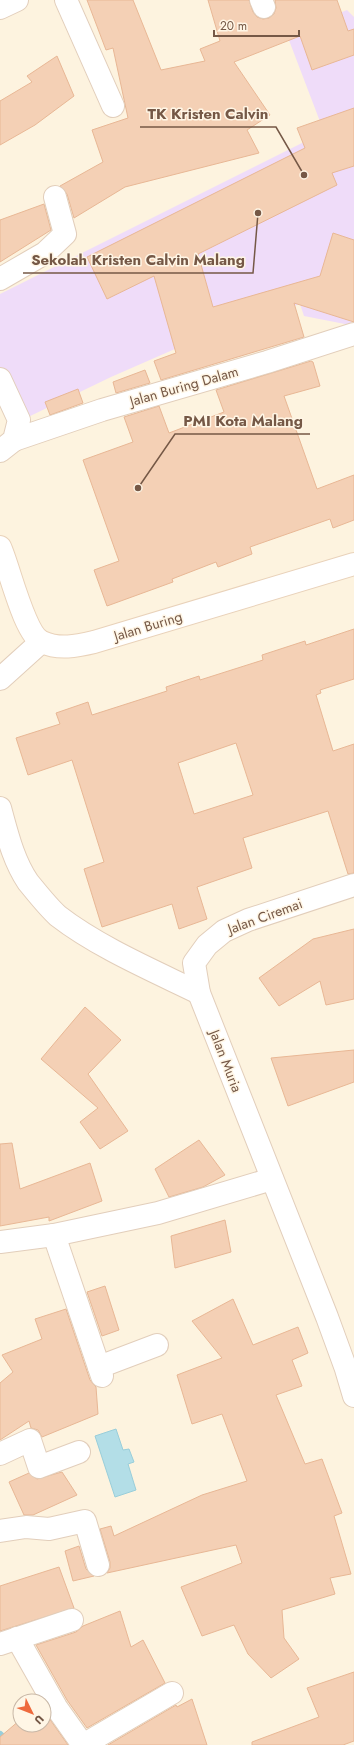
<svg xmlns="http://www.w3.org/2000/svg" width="354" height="1745" font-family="Jost,sans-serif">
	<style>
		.education { fill: #efdcf9 }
		.water { fill: #b3dee7; stroke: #99ceda }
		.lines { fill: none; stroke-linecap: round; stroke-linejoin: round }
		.stream { stroke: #99ceda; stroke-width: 8 }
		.building { fill: #f4d0b5; stroke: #e8b795; fill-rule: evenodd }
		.street-casing { stroke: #e2cebb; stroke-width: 24 }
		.secondary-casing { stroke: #e9d2ba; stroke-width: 24 }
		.street { stroke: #fff; stroke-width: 22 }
		.secondary { stroke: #fff; stroke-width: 22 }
		.labels { text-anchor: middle; stroke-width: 3; stroke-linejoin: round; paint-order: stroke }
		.street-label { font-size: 14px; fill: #755846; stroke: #fff6e6 }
		.leader { fill: none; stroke: #755846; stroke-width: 1.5 }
		.callout-dot { fill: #755846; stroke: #fff6e6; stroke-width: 1.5 }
		.callout-label { font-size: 15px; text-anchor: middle; font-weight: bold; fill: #755846; stroke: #fff6e6; stroke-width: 3; stroke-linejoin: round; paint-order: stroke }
	</style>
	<rect width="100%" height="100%" fill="#fdf3df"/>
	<!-- education -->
	<path class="education" d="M347 10 354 17V316L350 325 304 316 300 304 216 331 111 377 24 419 0 369V294L324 132 287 35Z"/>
	<!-- water -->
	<path class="water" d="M116 1429 123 1450 129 1449 134 1462 128 1464 136 1490 115 1497 95 1436Z"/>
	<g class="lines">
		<!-- stream -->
		<path class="stream" d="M0 1735 10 1745"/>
	</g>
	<!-- building -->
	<g class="building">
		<path d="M87 0H133L161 70 205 61 200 49 220 41 208 0H249L253 12 257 17 263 19 269 18 274 14 276 8 275 0H337L348 31 354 29V55L312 70 300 36 234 62 270 115 247 130 259 153 125 187 74 218 67 194 60 186 103 162 92 130 128 118 113 48 106 50Z"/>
		<path d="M57 56 74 96 35 125 0 145V101L32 82 27 76Z"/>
		<path d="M354 108V166L332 173 337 185 198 254 213 307 320 276 333 233 354 240V322L294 303 304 337 161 380 154 361 176 353 154 276 107 299 87 257 305 148 297 128Z"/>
		<path d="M44 204 51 230 0 262V220Z"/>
		<path d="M311 361 313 362 320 386 284 396 317 489 354 475V520L333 528 330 519 250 547 252 554 218 567 216 562 172 579 173 582 107 606 94 570 119 561 83 460 133 442 124 417 159 406 169 433 224 412 216 390Z"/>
		<path d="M145 370 150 383 116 393 113 382Z"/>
		<path d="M78 389 83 403 50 415 45 402Z"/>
		<path d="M354 629V679L320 690 321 693 316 695 333 751 354 744V873L348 874 328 811 243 838 252 868 197 887 207 919 179 929 172 904 102 927 84 869 104 862 72 760 28 775 16 738 60 724 56 713 88 702 92 715 167 691 166 687 199 676 200 680 263 660 262 655 305 641 306 645ZM236 743 253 795 194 814 178 763Z"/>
		<path d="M354 929V999L326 1005 320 981 279 1006 259 978 313 939Z"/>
		<path d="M85 1007 121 1040 88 1074 128 1131 100 1149 80 1122 98 1108 41 1059Z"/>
		<path d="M354 1050V1082L288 1106 271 1058Z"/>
		<path d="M199 1140 225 1175 203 1187 169 1197 155 1169Z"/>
		<path d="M12 1143 20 1189 90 1163 102 1201 49 1221V1217L0 1226V1144Z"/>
		<path d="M225 1220 231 1252 175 1268 171 1236Z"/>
		<path d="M105 1286 119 1330 102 1336 87 1292Z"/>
		<path d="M233 1299 253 1345 298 1327 308 1353 292 1360 302 1386 276 1395 305 1464 322 1459 342 1513 334 1516 351 1574 330 1578 335 1594 282 1610 284 1638 299 1659 271 1678 248 1654 234 1625 202 1636 181 1587 242 1563 236 1545 107 1573 110 1568V1562L100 1529 111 1526 114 1536 202 1495 247 1481 222 1414 192 1424 177 1375 222 1358 192 1321Z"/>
		<path d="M66 1309 90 1380 96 1387 98 1414 42 1437 38 1430 31 1428 29 1421 0 1440V1383L13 1372 2 1355 42 1339 35 1319Z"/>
		<path d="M62 1472 77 1495 33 1515H24L9 1482 29 1473 37 1479Z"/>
		<path d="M79 1546 86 1569 94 1576 73 1581 65 1551Z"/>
		<path d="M59 1567 74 1608 0 1631V1586Z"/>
		<path d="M120 1611 131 1647 143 1640 165 1683 87 1728 67 1700 36 1645 76 1632 83 1626Z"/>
		<path d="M354 1672V1741L343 1745H252V1742L319 1717 307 1688Z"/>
		<path d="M192 1699 207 1745H108L176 1705 177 1707Z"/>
		<path d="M44 1711 68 1745H0V1737L20 1720V1725H44Z"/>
	</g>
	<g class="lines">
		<!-- street casing -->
		<g class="street-casing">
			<g id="street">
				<path d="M66 0 113 106"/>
				<path d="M261 0 264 7"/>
				<path d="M0 8 17 0"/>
				<path d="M0 279 45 253 65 234 55 197"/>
				<path d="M0 379 19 420 14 440 0 451"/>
				<path d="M14 440 102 410 267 362 354 334"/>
				<path d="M0 679 41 642"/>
				<path d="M0 808C7 833 13 860 28 882 37 893 48 907 58 916 98 947 154 971 199 993"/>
				<path d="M354 885 248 920 224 931 207 945 194 963 199 993 327 1317 346 1369 354 1396"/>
				<path d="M54 1235 102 1376"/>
				<path d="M0 1242 54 1235 158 1213 272 1179"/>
				<path d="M99 1367 157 1345"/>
				<path d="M0 1454 30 1440 39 1467 79 1452"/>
				<path d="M0 1531 26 1527 49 1529 85 1521 98 1565"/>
				<path d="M17 1638 56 1707 83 1745"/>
				<path d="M0 1644 72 1620"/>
				<path d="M83 1745 172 1693"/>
			</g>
		</g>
		<!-- secondary casing -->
		<g class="secondary-casing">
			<path id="secondary" d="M0 547C9 566 24 634 42 642 59 650 77 646 94 642L354 564"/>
		</g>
		<!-- street -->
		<use href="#street" class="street"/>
		<!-- secondary -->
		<use href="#secondary" class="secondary"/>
	</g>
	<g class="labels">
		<!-- street labels -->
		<g class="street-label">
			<text transform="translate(184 386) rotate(-16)" y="5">Jalan Buring Dalam</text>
			<text transform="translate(148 626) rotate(-17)" y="5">Jalan Buring</text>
			<text transform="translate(265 916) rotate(-20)" y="5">Jalan Ciremai</text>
			<text transform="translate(226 1061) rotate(69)" y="5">Jalan Muria</text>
		</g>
	</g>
	<!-- callouts -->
	<path class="leader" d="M304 175L276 127H140M258 213L253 273H23M138 488L175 434H310"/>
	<g class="callout-dot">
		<circle cx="304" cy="175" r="4"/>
		<circle cx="258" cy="213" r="4"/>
		<circle cx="138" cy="488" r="4"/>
	</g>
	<g class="callout-label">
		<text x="208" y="119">TK Kristen Calvin</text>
		<text x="138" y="265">Sekolah Kristen Calvin Malang</text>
		<text x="243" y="426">PMI Kota Malang</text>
	</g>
	<!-- north arrow -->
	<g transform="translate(32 1713) rotate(133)"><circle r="19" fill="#fff6e6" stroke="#c8b7a6"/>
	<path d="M0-3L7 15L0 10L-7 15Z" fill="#ee6a3d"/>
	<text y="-6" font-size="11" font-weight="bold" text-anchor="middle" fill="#755846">U</text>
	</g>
	<!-- scale -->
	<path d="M214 30v6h85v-6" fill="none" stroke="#755846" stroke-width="2"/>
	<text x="220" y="30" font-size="12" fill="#755846" stroke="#fff6e6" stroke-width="3" paint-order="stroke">20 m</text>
</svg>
